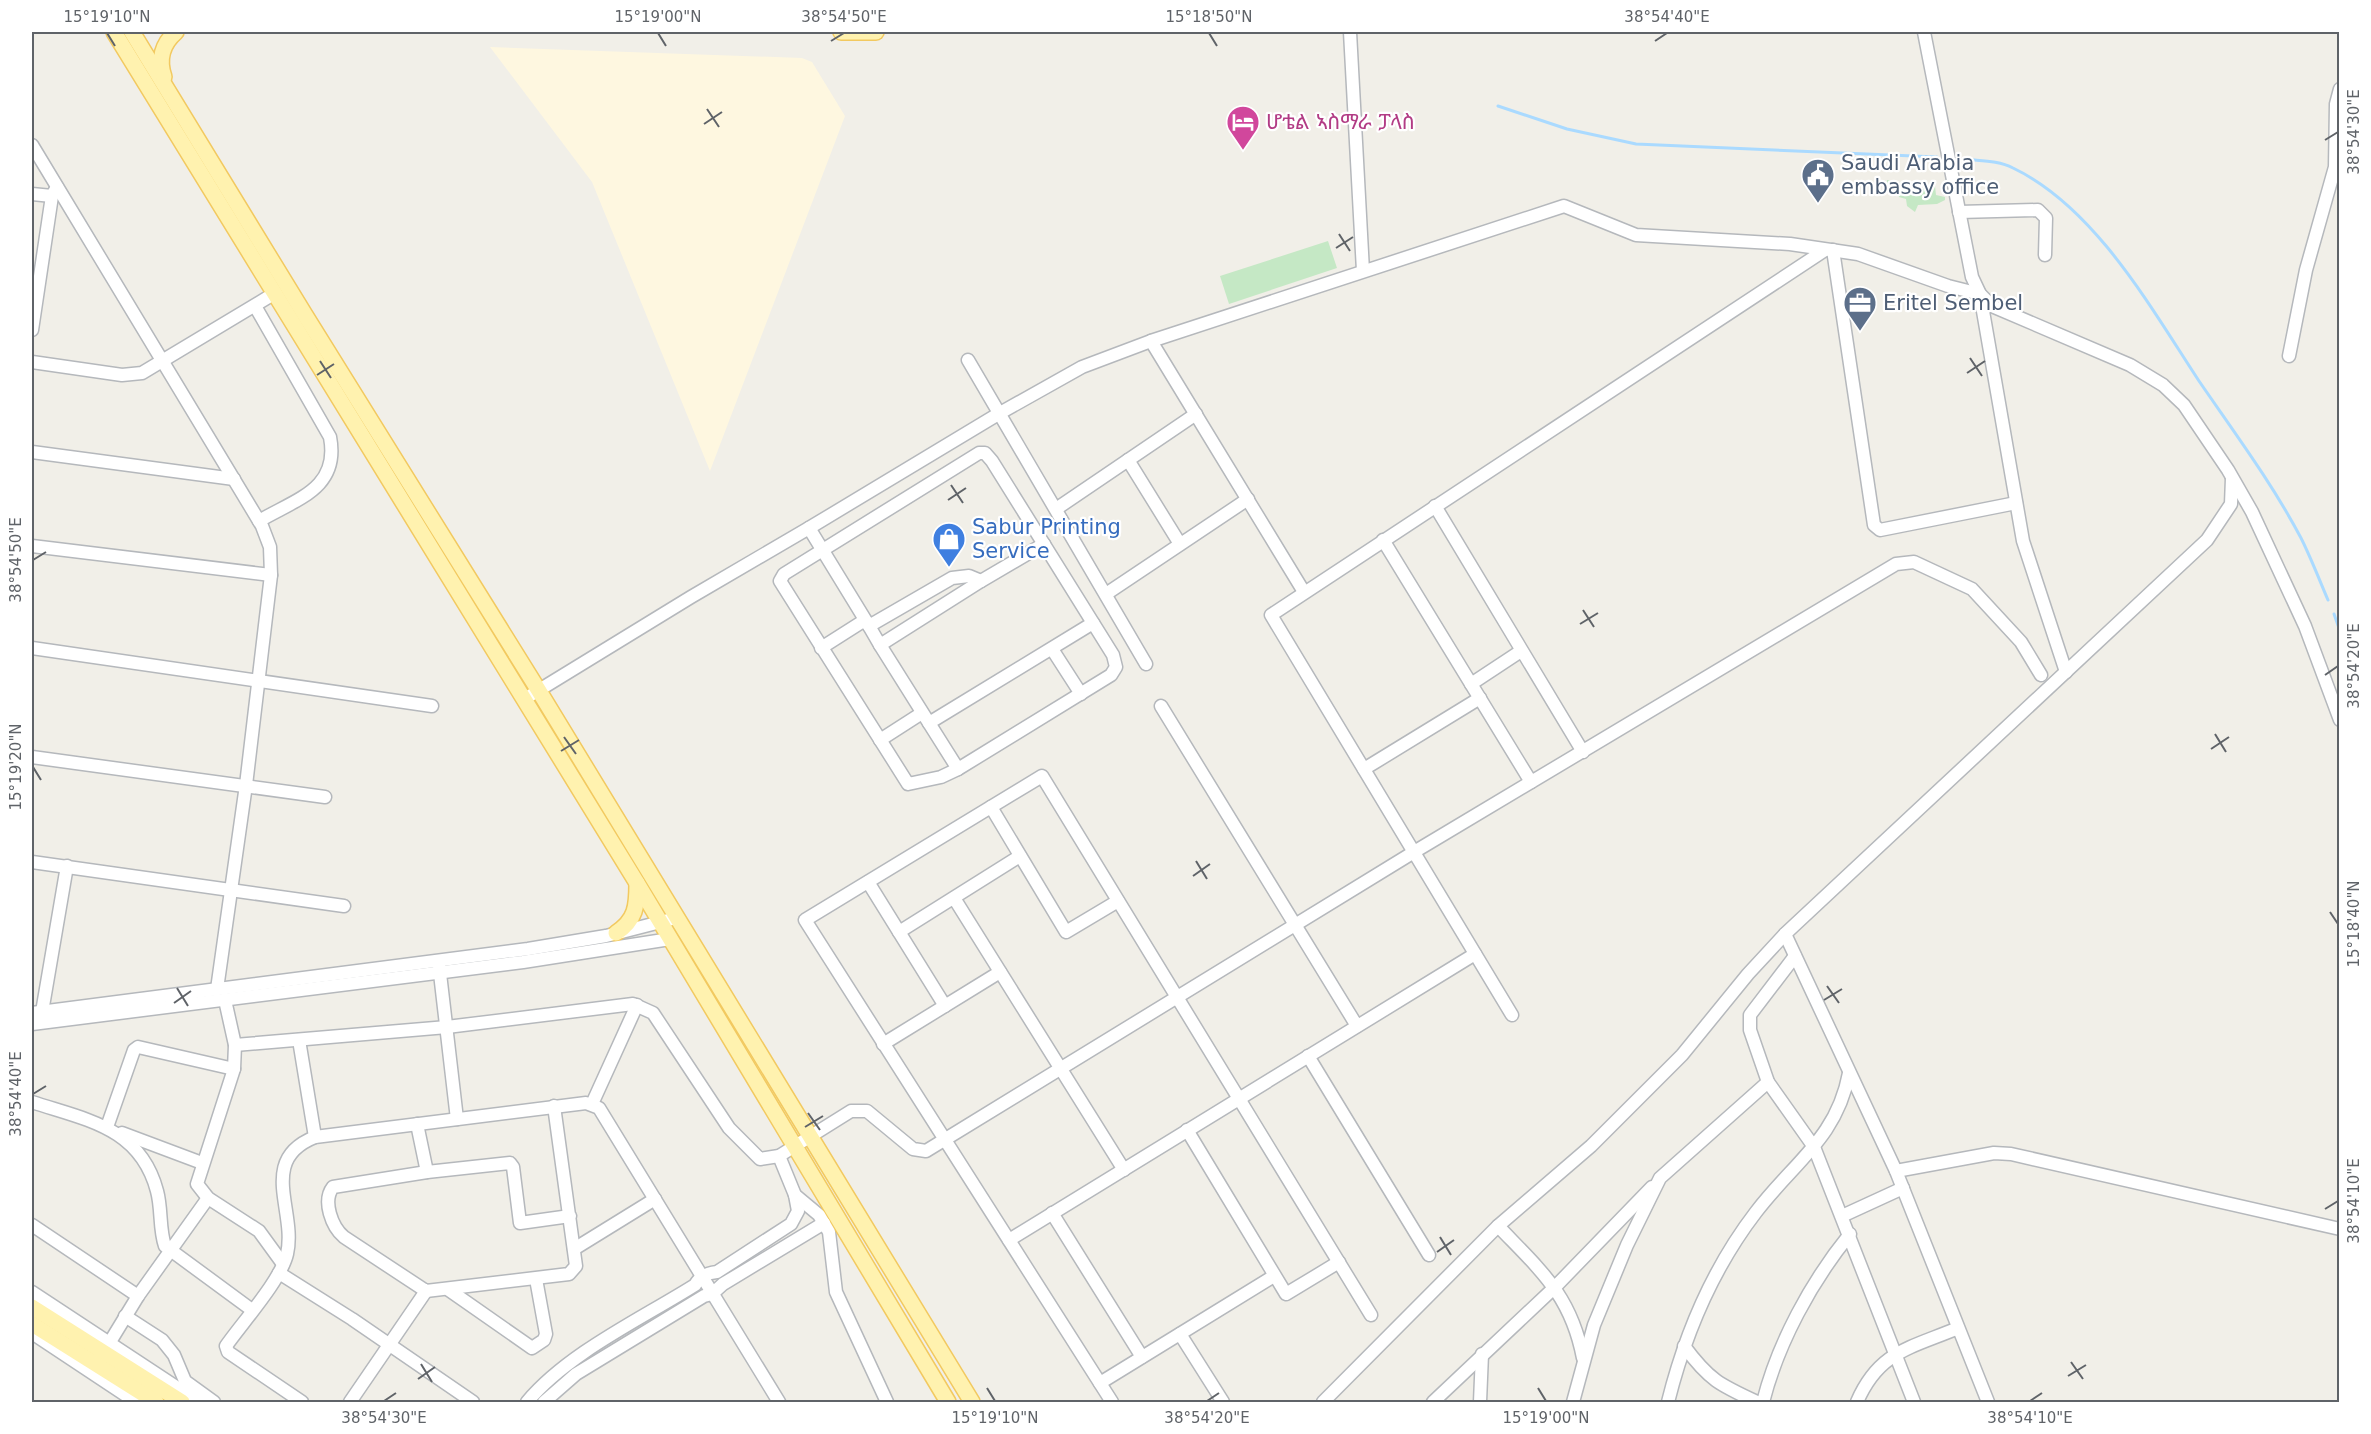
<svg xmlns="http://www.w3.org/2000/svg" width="2371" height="1434" font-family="'DejaVu Sans','Noto Sans Ethiopic',sans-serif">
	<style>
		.commercial { fill: #fef7e0 }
		.green { fill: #c5e8c5 }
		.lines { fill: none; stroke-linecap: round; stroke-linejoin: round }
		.stream { stroke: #aadaff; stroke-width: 3 }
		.minor-casing { stroke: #b5b8bc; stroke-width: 15 }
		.major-casing { stroke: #f2c960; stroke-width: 18 }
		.minor { stroke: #fff; stroke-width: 12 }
		.major { stroke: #fff2af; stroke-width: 15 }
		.ticks { fill: none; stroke: #5f6368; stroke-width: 2 }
		.labels { text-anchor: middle; stroke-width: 4.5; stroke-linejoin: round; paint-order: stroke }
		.hotel-label { font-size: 21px; fill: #b23c85; stroke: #fff; text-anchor: start }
		.service-label { font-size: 21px; fill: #4e5e75; stroke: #fff; text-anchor: start }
		.shop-label { font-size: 21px; fill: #366cbe; stroke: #fff; text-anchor: start }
		.neatline { fill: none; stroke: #5f6368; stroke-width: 2 }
		.ticks-label { font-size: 15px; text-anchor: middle; fill: #5f6368 }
	</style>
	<rect width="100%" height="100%" fill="#f1efe8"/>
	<!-- commercial -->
	<path class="commercial" d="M490 47 802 58 812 62 845 116 710 471 592 182Z"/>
	<!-- green -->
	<g class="green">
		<path d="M1887 180 1925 188 1926 186H1935L1936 195 1945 197V200L1937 204 1918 205 1915 212 1907 206 1906 199 1899 197 1895 189 1887 185Z"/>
		<path d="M1328 241 1337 268 1229 304 1220 276Z"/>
	</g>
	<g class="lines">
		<!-- stream -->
		<g class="stream">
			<path d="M1498 106 1567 129 1636 144 1937 157"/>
			<path d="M1964 159C1980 161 1998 160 2013 168 2095 207 2151 308 2199 381 2234 432 2272 483 2301 538 2311 558 2319 579 2328 600"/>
			<path d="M2334 614 2340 631"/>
		</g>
		<!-- minor casing -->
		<g class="minor-casing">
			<g id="minor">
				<path d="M1350 32 1363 271"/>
				<path d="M1924 32 1972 277 1980 294 1992 306 2130 365 2163 385 2184 405 2228 470 2252 512 2305 626 2340 720"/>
				<path d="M32 145 262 526 270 547 271 575 246 785 217 989"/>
				<path d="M32 194 52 196"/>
				<path d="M1959 212 2038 210 2046 218 2045 255"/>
				<path d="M1833 250 1874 525 1880 530 2016 503"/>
				<path d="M255 306 330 437C340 489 296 499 259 521"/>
				<path d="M32 330 52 196 57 187"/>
				<path d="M1151 341 1304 592"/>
				<path d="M2289 356 2306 270 2335 167 2336 104 2340 89"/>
				<path d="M968 360 1146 664"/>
				<path d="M32 362 122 375 142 373 275 293"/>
				<path d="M32 452 234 479"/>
				<path d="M979 453H985L992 461 1113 655 1116 667 1111 675 958 769 941 777 908 784 780 581 784 574Z"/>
				<path d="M1128 460 1180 544"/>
				<path d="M1435 506 1583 752"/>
				<path d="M1056 509 1196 414"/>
				<path d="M809 528 1000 413 1082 367 1151 341 1564 206 1636 235 1790 244 1858 254 1948 286 1980 294 2023 541 2066 672"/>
				<path d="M1383 540 1531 782"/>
				<path d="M32 546 271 575"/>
				<path d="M1106 594 1248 499"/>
				<path d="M869 626 880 645 981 581"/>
				<path d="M880 645 929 723"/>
				<path d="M32 648 432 706"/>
				<path d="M821 648 865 620"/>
				<path d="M1052 649 1081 694"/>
				<path d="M1471 684 1521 651"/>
				<path d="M531 695 691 597 809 528 869 626 952 578 969 576 981 581 1044 544"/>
				<path d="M1161 706 1357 1026"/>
				<path d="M880 740 922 713"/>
				<path d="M32 757 325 797"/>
				<path d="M958 769 929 723 1093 623"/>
				<path d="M1364 769 1480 698"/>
				<path d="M991 807 1066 932 1118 901"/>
				<path d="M32 862 344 906"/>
				<path d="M868 882 945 1006"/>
				<path d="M954 898 1124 1170"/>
				<path d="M899 932 1020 856"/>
				<path d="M1785 934 1896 1171 1988 1402"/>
				<path d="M1795 956 1750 1015V1030L1768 1082 1814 1147 1914 1402"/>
				<path d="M439 965 457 1119"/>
				<path d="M225 1000 235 1045 234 1069 197 1184 208 1198 259 1231 283 1264"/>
				<path d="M42 1012 67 866"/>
				<path d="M32 1013 528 949 606 936 676 918"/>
				<path d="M1512 1015 1271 615 1825 250"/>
				<path d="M32 1024 523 962 670 939"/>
				<path d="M299 1040 315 1137"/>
				<path d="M883 1044 1000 972"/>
				<path d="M235 1045 447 1027 633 1004 653 1013 729 1128 760 1159 779 1156 851 1111H867L913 1149 926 1151 1414 852 1896 564 1914 562 1972 589 2021 642 2041 675"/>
				<path d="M1308 1056 1429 1255"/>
				<path d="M32 1102C86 1120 140 1127 157 1191 162 1209 159 1229 165 1246L252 1310"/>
				<path d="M592 1104 637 1005"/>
				<path d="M554 1106 576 1266 569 1274 426 1291 344 1237C332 1227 322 1201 333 1187L427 1172 510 1163 513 1167 520 1223 570 1216"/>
				<path d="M417 1124 427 1172"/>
				<path d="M107 1127 134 1050 138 1047 234 1069"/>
				<path d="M1187 1130 1286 1294 1339 1262"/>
				<path d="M122 1133 202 1163"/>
				<path d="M779 1156 795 1195 819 1215 829 1232 836 1292 887 1402"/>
				<path d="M1896 1171 1994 1153 2011 1154 2340 1229"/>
				<path d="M1052 1213 1142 1357"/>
				<path d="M1842 1216 1903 1188"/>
				<path d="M32 1225 138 1296"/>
				<path d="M1498 1226C1540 1270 1571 1295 1583 1358"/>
				<path d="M1009 1240 1475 954"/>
				<path d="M574 1249 655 1199"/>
				<path d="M279 1273 352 1319 473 1402"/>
				<path d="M449 1290 532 1348 544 1340 546 1334 536 1279"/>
				<path d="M32 1292 199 1402"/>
				<path d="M125 1316 162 1340 174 1355 185 1381 214 1402"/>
				<path d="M32 1333 136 1402"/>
				<path d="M1180 1334 1223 1402"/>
				<path d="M1684 1346C1709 1380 1720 1385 1757 1402"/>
				<path d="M99 1360 138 1296 208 1198"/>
				<path d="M1100 1383 1274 1276"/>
				<path d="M302 1402 228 1352 226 1346C242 1323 281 1280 287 1254 297 1211 257 1160 315 1137L586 1103 599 1108 779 1402"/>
				<path d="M350 1402 426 1291"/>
				<path d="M527 1402C568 1353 641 1319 695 1285 700 1276 707 1273 717 1272L791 1224 798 1211 795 1195"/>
				<path d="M544 1402 576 1374 704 1296 712 1294 723 1284 824 1223"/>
				<path d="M1112 1402 805 920 1042 776 1371 1315"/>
				<path d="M1323 1402 1498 1226 1591 1146 1682 1055 1748 974 1785 934 2207 540 2231 504 2232 478"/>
				<path d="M1433 1402 1555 1287 1652 1187"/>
				<path d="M1480 1402 1482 1354"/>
				<path d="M1573 1402 1594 1325 1627 1245 1660 1178 1768 1082"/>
				<path d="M1668 1402C1685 1334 1713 1268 1756 1212 1793 1163 1837 1138 1849 1073"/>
				<path d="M1763 1402C1778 1343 1811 1282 1850 1234"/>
				<path d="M1857 1402C1879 1351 1911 1348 1958 1328"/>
			</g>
		</g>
		<!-- major casing -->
		<g class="major-casing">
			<g id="major">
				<path d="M114 32 637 883 948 1402"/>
				<path d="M132 32 305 315 539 691 972 1402"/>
				<path d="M841 32H876"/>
				<path d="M164 77C158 60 162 44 176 32"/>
				<path d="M616 933C636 920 637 906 637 883"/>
				<path d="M32 1307 182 1402"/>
				<path d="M32 1324 156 1402"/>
			</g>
		</g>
		<!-- minor -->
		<use href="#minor" class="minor"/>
		<!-- major -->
		<use href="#major" class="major"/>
	</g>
	<!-- ticks -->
	<path class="ticks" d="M107 33 115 46M658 33 666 46M1209 33 1217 46M831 41 844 33M1655 41 1667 33M707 109 719 127M704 124 722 112M2325 140 2338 132M1339 234 1350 251M1336 248 1353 237M1970 358 1982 376M320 361 331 378M1967 373 1985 361M317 375 334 364M951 485 963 503M948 500 966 488M33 560 46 552M1583 610 1594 627M1580 624 1598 613M2325 675 2338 666M2215 734 2226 752M564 737 576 754M2211 749 2229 737M561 751 579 740M33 767 41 780M1196 861 1207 879M1193 876 1210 864M2330 912 2338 924M1827 986 1839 1003M177 988 188 1006M1824 1000 1842 989M174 1003 191 991M33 1094 46 1086M808 1113 820 1130M805 1127 823 1116M2325 1209 2338 1201M1440 1237 1451 1255M1437 1252 1454 1240M2071 1362 2083 1379M421 1364 432 1382M2068 1376 2086 1365M418 1379 435 1367M987 1388 995 1401M1538 1388 1546 1401M384 1401 396 1393M1207 1401 1219 1393M2030 1401 2042 1393"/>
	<!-- icons -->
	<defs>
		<g id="hotel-pin" transform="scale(1.725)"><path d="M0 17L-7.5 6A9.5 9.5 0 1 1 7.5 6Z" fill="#d1479c" stroke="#fff"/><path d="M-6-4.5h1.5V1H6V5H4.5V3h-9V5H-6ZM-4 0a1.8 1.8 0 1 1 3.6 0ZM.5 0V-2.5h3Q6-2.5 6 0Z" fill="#fff"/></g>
		<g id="civic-pin" transform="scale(1.725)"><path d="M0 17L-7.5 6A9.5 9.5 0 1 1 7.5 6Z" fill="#5c6f8a" stroke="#fff"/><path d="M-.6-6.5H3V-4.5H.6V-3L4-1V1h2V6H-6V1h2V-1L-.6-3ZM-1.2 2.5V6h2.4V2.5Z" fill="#fff"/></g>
		<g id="office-pin" transform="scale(1.725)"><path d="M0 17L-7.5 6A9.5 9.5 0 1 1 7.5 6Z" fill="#5c6f8a" stroke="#fff"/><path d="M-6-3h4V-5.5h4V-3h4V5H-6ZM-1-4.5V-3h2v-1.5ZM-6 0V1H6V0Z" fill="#fff"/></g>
		<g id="shop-pin" transform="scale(1.725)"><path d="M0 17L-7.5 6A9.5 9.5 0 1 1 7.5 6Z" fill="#3f7fe0" stroke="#fff"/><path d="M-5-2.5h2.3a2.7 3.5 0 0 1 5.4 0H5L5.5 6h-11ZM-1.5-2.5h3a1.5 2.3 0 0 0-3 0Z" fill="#fff"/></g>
	</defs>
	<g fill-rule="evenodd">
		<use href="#hotel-pin" x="1243" y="122"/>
		<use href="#civic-pin" x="1818" y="175"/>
		<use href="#office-pin" x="1860" y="303"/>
		<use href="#shop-pin" x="949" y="539"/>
	</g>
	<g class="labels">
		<!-- hotel labels -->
		<g class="hotel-label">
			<text x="1266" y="129">ሆቴል ኣስማራ ፓላስ</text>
		</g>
		<!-- service labels -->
		<g class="service-label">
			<text x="1841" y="170">Saudi Arabia<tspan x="1841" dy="24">embassy office</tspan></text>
			<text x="1883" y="310">Eritel Sembel</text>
		</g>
		<!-- shop labels -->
		<g class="shop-label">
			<text x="972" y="534">Sabur Printing<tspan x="972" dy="24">Service</tspan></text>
		</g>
	</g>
	<!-- border -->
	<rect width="2371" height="1434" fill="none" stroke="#ffffff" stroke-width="66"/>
	<rect x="33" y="33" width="2305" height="1368" class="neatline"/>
	<g class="ticks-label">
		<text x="107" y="22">15°19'10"N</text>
		<text x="658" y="22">15°19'00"N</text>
		<text x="844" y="22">38°54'50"E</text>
		<text x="1209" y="22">15°18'50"N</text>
		<text x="1667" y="22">38°54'40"E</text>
		<text transform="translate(2354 132) rotate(-90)" y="5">38°54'30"E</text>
		<text transform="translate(16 560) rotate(-90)" y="5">38°54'50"E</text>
		<text transform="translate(2354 666) rotate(-90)" y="5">38°54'20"E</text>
		<text transform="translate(16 767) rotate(-90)" y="5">15°19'20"N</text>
		<text transform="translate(2354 924) rotate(-90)" y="5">15°18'40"N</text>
		<text transform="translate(16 1094) rotate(-90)" y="5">38°54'40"E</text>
		<text transform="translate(2354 1201) rotate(-90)" y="5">38°54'10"E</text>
		<text x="384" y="1423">38°54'30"E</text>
		<text x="995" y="1423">15°19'10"N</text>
		<text x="1207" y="1423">38°54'20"E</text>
		<text x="1546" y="1423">15°19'00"N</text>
		<text x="2030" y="1423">38°54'10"E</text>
	</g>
</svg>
